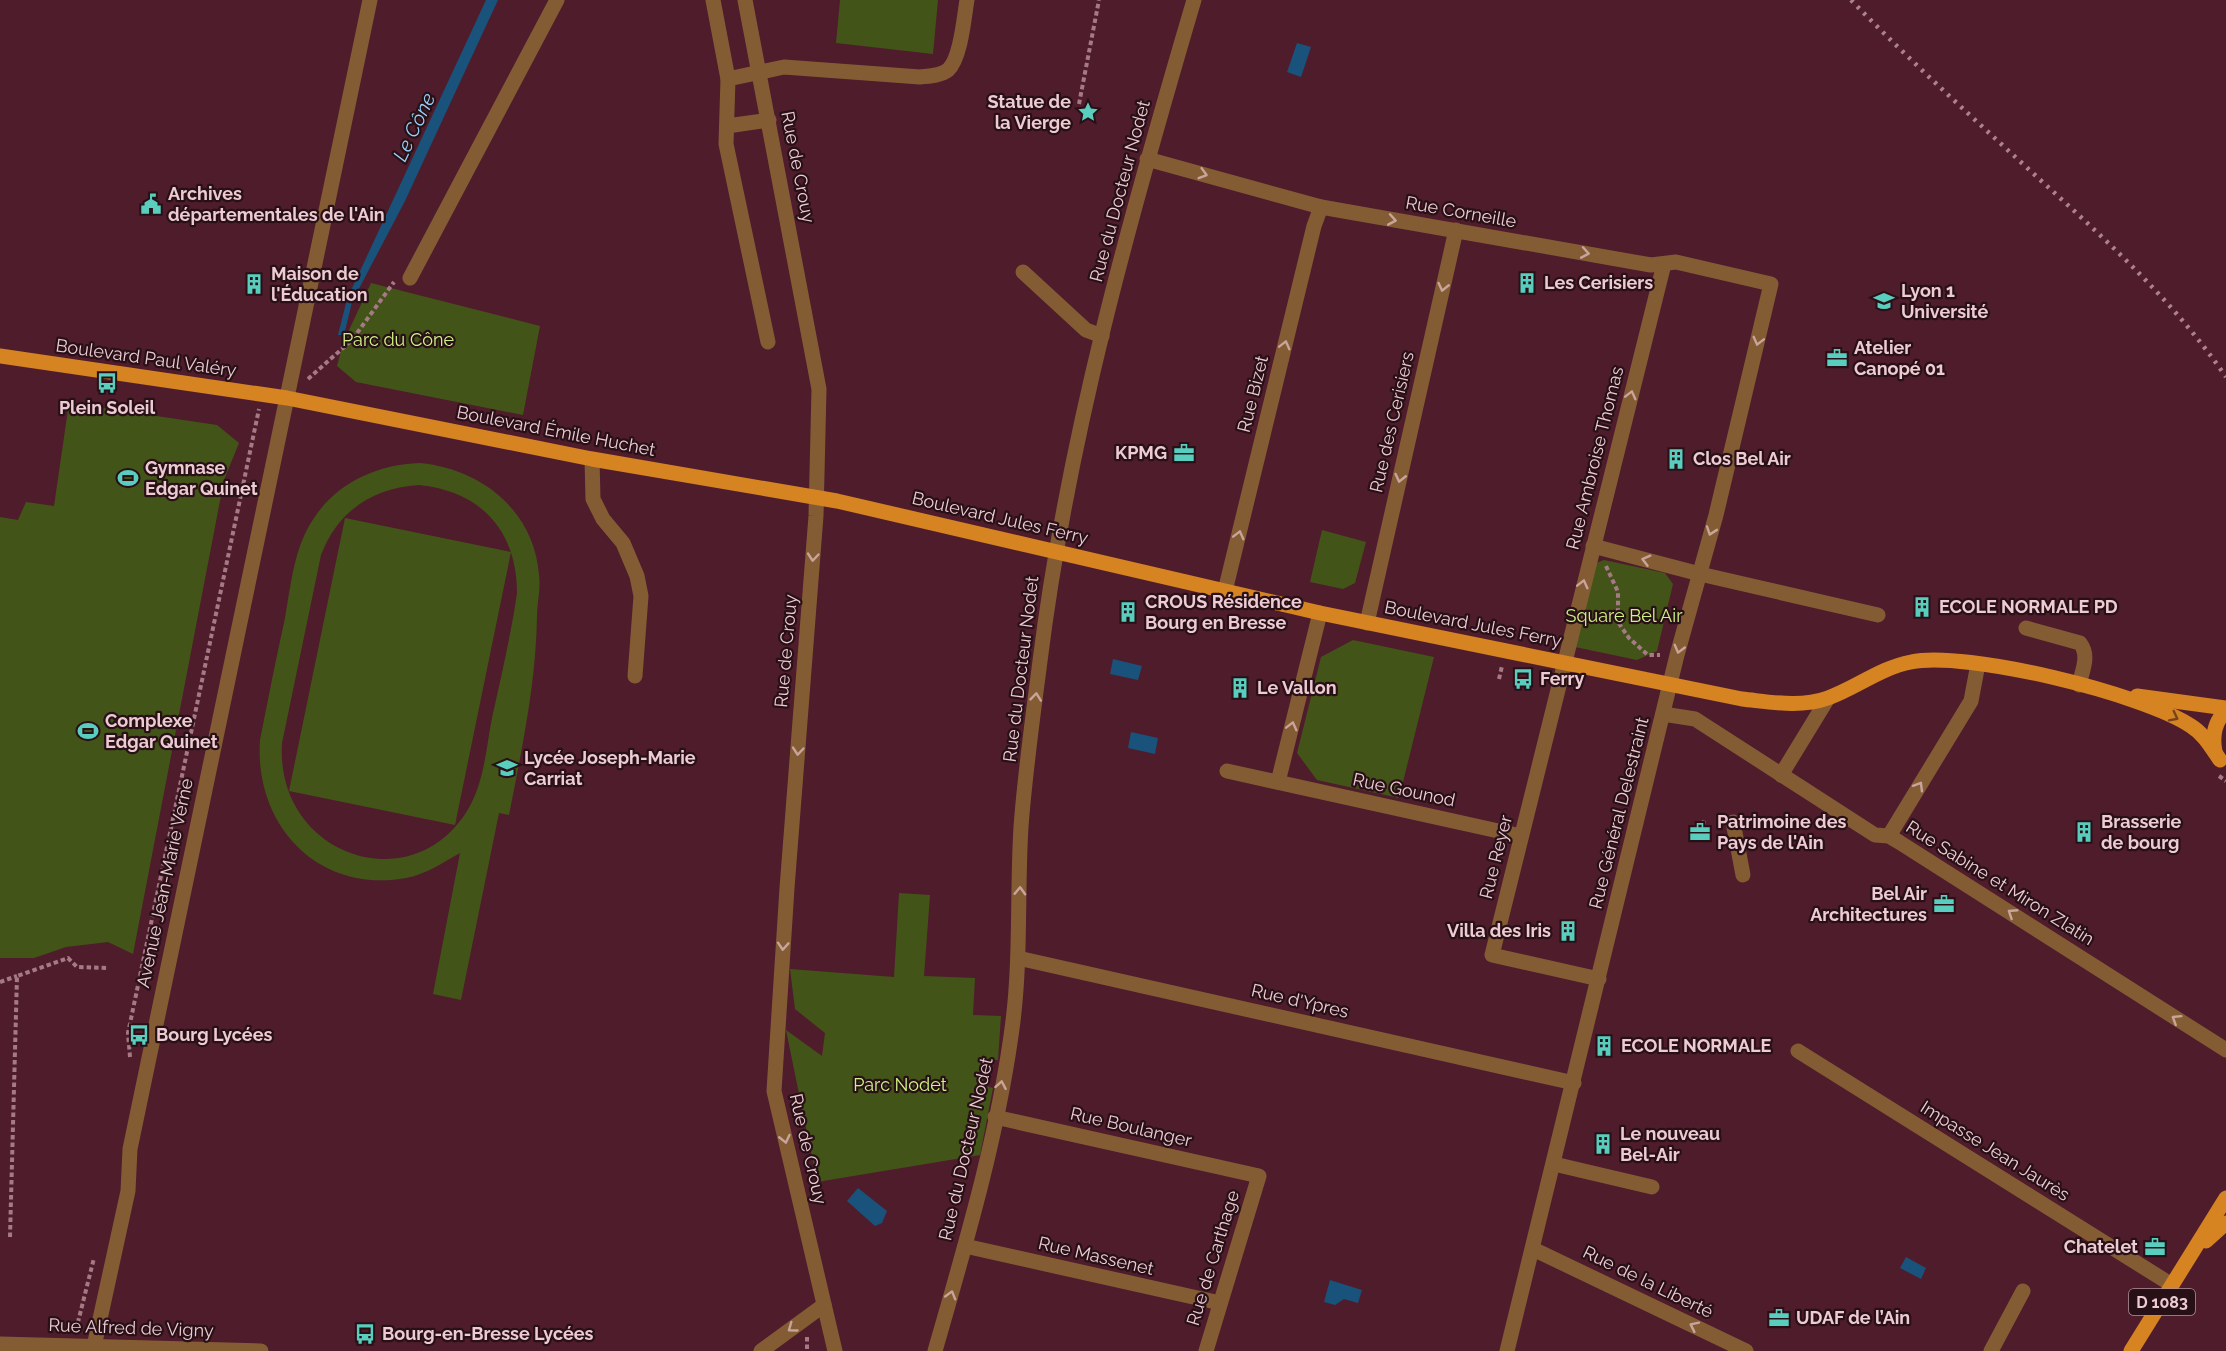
<svg xmlns="http://www.w3.org/2000/svg" width="2226" height="1351" font-family="Raleway,sans-serif">
	<style>
		.green { fill: #435418; fill-rule: evenodd }
		.water { fill: #19527a }
		.lines { fill: none; stroke-linecap: round; stroke-linejoin: round }
		.path { stroke: #a57a86; stroke-width: 4; stroke-dasharray: 4.5 3; stroke-linecap: butt }
		.minor { stroke: #845c34; stroke-width: 15 }
		.major { stroke: #d68321; stroke-width: 15 }
		.rail { stroke: #ac828e; stroke-width: 4.5; stroke-dasharray: 3 6; stroke-linecap: butt }
		.oneway { stroke: #c9a49b }
		.oneway2 { stroke: #76441b }
		.labels { text-anchor: middle; stroke-width: 4.5; stroke-linejoin: round; paint-order: stroke }
		.shield { fill: #271016; stroke: #b2939a; stroke-width: 1.5 }
		.shield-label { font-size: 16px; font-weight: bold; fill: #eecbd3 }
		.poi-label { font-size: 18px; font-weight: bold; fill: #eecbd3; stroke: #271016; text-anchor: start }
		.street-label { font-size: 18px; fill: #eecbd3; stroke: #271016 }
		.park-label { font-size: 18px; fill: #cff285; stroke: #271016 }
		.water-label { font-size: 20px; font-style: italic; fill: #99d0fc; stroke: #271016 }
	</style>
	<rect width="100%" height="100%" fill="#4f1c2c"/>
	<!-- green -->
	<g class="green">
		<path d="M840 0H938L933 54 836 43Z"/>
		<path d="M371 283 540 326 523 415 356 382 337 366 343 343Z"/>
		<path d="M69 403 217 425 239 443 224 480 133 954 108 942 66 947 34 958H0V517L18 520 26 502 54 506Z"/>
		<path d="M420 463C481 469 534 510 539 575 541 589 537 602 537 616 536 684 522 748 509 815L499 813 461 1000 433 994 460 853C442 863 427 874 406 878 318 894 254 825 260 740 268 699 276 659 285 618 289 595 292 569 300 546 319 493 365 465 420 463ZM419 485C481 491 517 531 517 593 511 635 501 677 492 718 486 749 484 784 467 811 411 902 275 855 282 743L321 555C338 511 372 488 419 485Z"/>
		<path d="M345 518 511 552 455 825 289 791Z"/>
		<path d="M1322 530 1366 542 1355 583 1343 589 1310 582Z"/>
		<path d="M1604 560 1665 573 1673 584 1657 651 1637 660 1575 647 1596 563Z"/>
		<path d="M1353 640 1434 657 1399 798 1317 780 1297 753 1321 657Z"/>
		<path d="M899 893 930 895 924 976 975 978 973 1015 1001 1016 998 1060 986 1059 982 1085 993 1088 980 1155 817 1182 786 1030 822 1056 825 1033 795 1009 790 969 894 977Z"/>
	</g>
	<!-- water -->
	<g class="water">
		<path d="M486 0H498L405 201 352 302 344 335H338L347 299Z"/>
		<path d="M1297 43 1311 47 1301 77 1287 72Z"/>
		<path d="M1113 659 1142 666 1138 680 1110 674Z"/>
		<path d="M1131 732 1158 738 1155 754 1128 748Z"/>
		<path d="M858 1188 887 1211 882 1223 875 1226 847 1201Z"/>
		<path d="M1906 1257 1926 1268 1921 1279 1900 1268Z"/>
		<path d="M1330 1280 1362 1290 1358 1303 1344 1299 1335 1305 1324 1302Z"/>
	</g>
	<g class="lines">
		<!-- path -->
		<g class="path">
			<path d="M1079 104 1099 0"/>
			<path d="M308 379 352 340 394 282"/>
			<path d="M1606 566 1618 592V622L1629 638 1648 655H1660"/>
			<path d="M1499 679 1502 666"/>
			<path d="M2219 776 2226 781"/>
			<path d="M1703 825 1704 820"/>
			<path d="M0 982 17 976"/>
			<path d="M130 1057 128 1033 259 409"/>
			<path d="M10 1237 17 976 68 958 77 967 108 968"/>
			<path d="M76 1330 94 1258"/>
			<path d="M807 1337V1351"/>
		</g>
		<!-- minor -->
		<g class="minor">
			<path d="M713 0 728 79 726 144 768 342"/>
			<path d="M745 0 819 389 816 516 787 888 774 1091 835 1351"/>
			<path d="M728 79 784 67 920 77C929 76 940 76 948 70 961 58 964 17 967 0"/>
			<path d="M727 126 769 120"/>
			<path d="M1147 159 1321 207 1651 265 1676 262 1771 284 1716 515 1677 655 1507 1351"/>
			<path d="M1023 272 1086 330 1102 336"/>
			<path d="M410 278 557 0"/>
			<path d="M592 459 593 499 603 519 623 543 637 576 641 596 635 676"/>
			<path d="M1593 546 1700 574 1878 615"/>
			<path d="M1225 591 1314 226 1321 207"/>
			<path d="M1367 623 1456 230"/>
			<path d="M2026 628 2080 643C2090 656 2082 671 2079 685"/>
			<path d="M1663 714 1695 719 1875 835 1889 836 1899 842 2226 1050"/>
			<path d="M1227 771 1521 836"/>
			<path d="M1781 775 1828 698"/>
			<path d="M1278 782 1320 613"/>
			<path d="M1733 822 1743 875"/>
			<path d="M1889 836 1971 701 1978 664"/>
			<path d="M1018 958 1574 1083"/>
			<path d="M1599 979 1492 955 1664 264"/>
			<path d="M1798 1051 2172 1285"/>
			<path d="M995 1117 1259 1176 1206 1351"/>
			<path d="M1554 1164 1652 1187"/>
			<path d="M965 1246 1220 1303"/>
			<path d="M1533 1249 1746 1351"/>
			<path d="M0 1344 261 1351"/>
			<path d="M93 1351 128 1191 130 1149 370 0"/>
			<path d="M761 1351 824 1305"/>
			<path d="M935 1351C966 1243 999 1132 1013 1021 1021 956 1017 891 1021 827 1025 772 1033 716 1040 661 1068 437 1130 217 1194 0"/>
			<path d="M1991 1351 2023 1291"/>
		</g>
		<!-- major -->
		<g class="major">
			<path d="M0 356 287 398 592 459 837 501 1320 613 1742 699C1771 702 1800 708 1828 698 1856 688 1880 668 1911 662 1965 650 2144 694 2191 726 2204 734 2211 747 2220 760"/>
			<path d="M2137 696 2226 708"/>
			<path d="M2215 752C2212 736 2214 722 2226 711"/>
			<path d="M2206 1241 2226 1223"/>
			<path d="M2131 1351 2226 1198"/>
		</g>
		<!-- rail -->
		<path class="rail" d="M1851 0C1910 61 1973 118 2036 176 2104 238 2173 300 2226 377"/>
	</g>
	<!-- one-way arrows -->
	<defs><path id="oneway-chevron" d="M-2-3.5L2.5 0L-2 3.5" fill="none" stroke-width="1.6" stroke-linecap="round" stroke-linejoin="round" transform="scale(1.5)"/></defs>
	<g class="oneway">
		<use href="#oneway-chevron" transform="translate(1203 174) rotate(16)"/>
		<use href="#oneway-chevron" transform="translate(1392 220) rotate(10)"/>
		<use href="#oneway-chevron" transform="translate(1585 253) rotate(10)"/>
		<use href="#oneway-chevron" transform="translate(1443 287) rotate(103)"/>
		<use href="#oneway-chevron" transform="translate(1758 341) rotate(104)"/>
		<use href="#oneway-chevron" transform="translate(1285 345) rotate(-76)"/>
		<use href="#oneway-chevron" transform="translate(1631 395) rotate(-76)"/>
		<use href="#oneway-chevron" transform="translate(1400 478) rotate(103)"/>
		<use href="#oneway-chevron" transform="translate(1711 531) rotate(109)"/>
		<use href="#oneway-chevron" transform="translate(1239 535) rotate(-76)"/>
		<use href="#oneway-chevron" transform="translate(813 557) rotate(95)"/>
		<use href="#oneway-chevron" transform="translate(1646 560) rotate(-165)"/>
		<use href="#oneway-chevron" transform="translate(1583 584) rotate(-76)"/>
		<use href="#oneway-chevron" transform="translate(1679 649) rotate(105)"/>
		<use href="#oneway-chevron" transform="translate(1036 697) rotate(-84)"/>
		<use href="#oneway-chevron" transform="translate(1292 726) rotate(-76)"/>
		<use href="#oneway-chevron" transform="translate(798 751) rotate(95)"/>
		<use href="#oneway-chevron" transform="translate(1919 786) rotate(-59)"/>
		<use href="#oneway-chevron" transform="translate(1020 891) rotate(-88)"/>
		<use href="#oneway-chevron" transform="translate(2012 913) rotate(-147)"/>
		<use href="#oneway-chevron" transform="translate(783 946) rotate(94)"/>
		<use href="#oneway-chevron" transform="translate(2176 1019) rotate(-148)"/>
		<use href="#oneway-chevron" transform="translate(1001 1085) rotate(-80)"/>
		<use href="#oneway-chevron" transform="translate(785 1139) rotate(77)"/>
		<use href="#oneway-chevron" transform="translate(951 1295) rotate(-74)"/>
		<use href="#oneway-chevron" transform="translate(1694 1326) rotate(-154)"/>
		<use href="#oneway-chevron" transform="translate(792 1328) rotate(144)"/>
	</g>
	<use class="oneway2" href="#oneway-chevron" transform="translate(2174 717) rotate(27)"/>
	<!-- icons -->
	<defs>
		<g id="sight-bare" transform="scale(1.62)"><path d="M0-6L1.8-2.2L6-1.7L2.9 1.2L3.7 5.4L0 3.3L-3.7 5.4L-2.9 1.2L-6-1.7L-1.8-2.2Z" fill="#59cebf" stroke="#271016" stroke-width="2.5" paint-order="stroke"/></g>
		<g id="civic-bare" transform="scale(1.62)"><path d="M-.6-6.5H3V-4.5H.6V-3L4-1V1h2V6H-6V1h2V-1L-.6-3ZM-1.2 2.5V6h2.4V2.5Z" fill="#59cebf" stroke="#271016" stroke-width="2.5" paint-order="stroke"/></g>
		<g id="building-bare" transform="scale(1.62)"><path d="M-4-6H4V6H1V3H-1V6H-4ZM-2.5-4.3h1.7v1.8h-1.7ZM.8-4.3h1.7v1.8H.8ZM-2.5-1h1.7V.8h-1.7ZM.8-1h1.7V.8H.8Z" fill="#59cebf" stroke="#271016" stroke-width="2.5" paint-order="stroke"/></g>
		<g id="university-bare" transform="scale(1.62)"><path d="M0-5L7-2L0 1L-7-2ZM-4 1L0 2.5L4 1V4Q0 6-4 4Z" fill="#59cebf" stroke="#271016" stroke-width="2.5" paint-order="stroke"/></g>
		<g id="office-bare" transform="scale(1.62)"><path d="M-6-3h4V-5.5h4V-3h4V5H-6ZM-1-4.5V-3h2v-1.5ZM-6 0V1H6V0Z" fill="#59cebf" stroke="#271016" stroke-width="2.5" paint-order="stroke"/></g>
		<g id="bus-bare" transform="scale(1.62)"><path d="M-5-6H5V4H4V6H2V4H-2V6H-4V4H-5ZM-3.5-4V0h7V-4ZM-3.5 1.2v1.5H-2V1.2ZM2 1.2v1.5H3.5V1.2Z" fill="#59cebf" stroke="#271016" stroke-width="2.5" paint-order="stroke"/></g>
		<g id="stadium-bare" transform="scale(1.62)"><path d="M0-5a6.5 5 0 1 0 0 10a6.5 5 0 1 0 0-10ZM-3.5-1.8h7v3.6h-7Z" fill="#59cebf" stroke="#271016" stroke-width="2.5" paint-order="stroke"/></g>
		<g id="school-bare" transform="scale(1.62)"><path d="M0-5L7-2L0 1L-7-2ZM-4 1L0 2.5L4 1V4Q0 6-4 4Z" fill="#59cebf" stroke="#271016" stroke-width="2.5" paint-order="stroke"/></g>
	</defs>
	<g fill-rule="evenodd">
		<use href="#sight-bare" x="1088" y="112"/>
		<use href="#civic-bare" x="151" y="204"/>
		<use href="#building-bare" x="1527" y="283"/>
		<use href="#building-bare" x="254" y="284"/>
		<use href="#university-bare" x="1884" y="301"/>
		<use href="#office-bare" x="1837" y="358"/>
		<use href="#bus-bare" x="107" y="383"/>
		<use href="#office-bare" x="1184" y="453"/>
		<use href="#building-bare" x="1676" y="459"/>
		<use href="#stadium-bare" x="128" y="478"/>
		<use href="#building-bare" x="1922" y="607"/>
		<use href="#building-bare" x="1128" y="612"/>
		<use href="#bus-bare" x="1523" y="679"/>
		<use href="#building-bare" x="1240" y="688"/>
		<use href="#stadium-bare" x="88" y="731"/>
		<use href="#school-bare" x="507" y="768"/>
		<use href="#office-bare" x="1700" y="832"/>
		<use href="#building-bare" x="2084" y="832"/>
		<use href="#office-bare" x="1944" y="904"/>
		<use href="#building-bare" x="1568" y="931"/>
		<use href="#bus-bare" x="139" y="1035"/>
		<use href="#building-bare" x="1604" y="1046"/>
		<use href="#building-bare" x="1603" y="1144"/>
		<use href="#office-bare" x="2155" y="1247"/>
		<use href="#office-bare" x="1779" y="1318"/>
		<use href="#bus-bare" x="365" y="1334"/>
	</g>
	<g class="labels">
		<!-- shield labels -->
		<rect class="shield" x="2129" y="1289" width="66" height="26" rx="4.5"/>
		<g class="shield-label">
			<text x="2162" y="1308">D 1083</text>
		</g>
		<!-- poi labels -->
		<g class="poi-label">
			<text x="1071" y="108" text-anchor="end">Statue de<tspan x="1071" dy="21">la Vierge</tspan></text>
			<text x="168" y="200">Archives<tspan x="168" dy="21">départementales de l'Ain</tspan></text>
			<text x="271" y="280">Maison de<tspan x="271" dy="21">l'Éducation</tspan></text>
			<text x="1544" y="289">Les Cerisiers</text>
			<text x="1901" y="297">Lyon 1<tspan x="1901" dy="21">Université</tspan></text>
			<text x="1854" y="354">Atelier<tspan x="1854" dy="21">Canopé 01</tspan></text>
			<text x="107" y="414" text-anchor="middle">Plein Soleil</text>
			<text x="1167" y="459" text-anchor="end">KPMG</text>
			<text x="1693" y="465">Clos Bel Air</text>
			<text x="145" y="474">Gymnase<tspan x="145" dy="21">Edgar Quinet</tspan></text>
			<text x="1145" y="608">CROUS Résidence<tspan x="1145" dy="21">Bourg en Bresse</tspan></text>
			<text x="1939" y="613">ECOLE NORMALE PD</text>
			<text x="1540" y="685">Ferry</text>
			<text x="1257" y="694">Le Vallon</text>
			<text x="105" y="727">Complexe<tspan x="105" dy="21">Edgar Quinet</tspan></text>
			<text x="524" y="764">Lycée Joseph-Marie<tspan x="524" dy="21">Carriat</tspan></text>
			<text x="1717" y="828">Patrimoine des<tspan x="1717" dy="21">Pays de l'Ain</tspan></text>
			<text x="2101" y="828">Brasserie<tspan x="2101" dy="21">de bourg</tspan></text>
			<text x="1927" y="900" text-anchor="end">Bel Air<tspan x="1927" dy="21">Architectures</tspan></text>
			<text x="1551" y="937" text-anchor="end">Villa des Iris</text>
			<text x="156" y="1041">Bourg Lycées</text>
			<text x="1621" y="1052">ECOLE NORMALE</text>
			<text x="1620" y="1140">Le nouveau<tspan x="1620" dy="21">Bel-Air</tspan></text>
			<text x="2138" y="1253" text-anchor="end">Chatelet</text>
			<text x="1796" y="1324">UDAF de l’Ain</text>
			<text x="382" y="1340">Bourg-en-Bresse Lycées</text>
		</g>
		<!-- street labels -->
		<g class="street-label">
			<text transform="translate(798 167) rotate(79)" y="6">Rue de Crouy</text>
			<text transform="translate(1120 191) rotate(-75)" y="6">Rue du Docteur Nodet</text>
			<text transform="translate(1461 212) rotate(10)" y="6">Rue Corneille</text>
			<text transform="translate(146 358) rotate(8)" y="6">Boulevard Paul Valéry</text>
			<text transform="translate(1253 394) rotate(-76)" y="6">Rue Bizet</text>
			<text transform="translate(1392 422) rotate(-77)" y="6">Rue des Cerisiers</text>
			<text transform="translate(556 431) rotate(11)" y="6">Boulevard Émile Huchet</text>
			<text transform="translate(1595 458) rotate(-76)" y="6">Rue Ambroise Thomas</text>
			<text transform="translate(1000 518) rotate(13)" y="6">Boulevard Jules Ferry</text>
			<text transform="translate(1473 624) rotate(11)" y="6">Boulevard Jules Ferry</text>
			<text transform="translate(786 651) rotate(-85)" y="6">Rue de Crouy</text>
			<text transform="translate(1021 669) rotate(-83)" y="6">Rue du Docteur Nodet</text>
			<text transform="translate(1404 790) rotate(12)" y="6">Rue Gounod</text>
			<text transform="translate(1619 813) rotate(-76)" y="6">Rue Général Delestraint</text>
			<text transform="translate(1496 857) rotate(-76)" y="6">Rue Reyer</text>
			<text transform="translate(165 883) rotate(-78)" y="6">Avenue Jean-Marie Verne</text>
			<text transform="translate(2000 883) rotate(32)" y="6">Rue Sabine et Miron Zlatin</text>
			<text transform="translate(1300 1001) rotate(13)" y="6">Rue d'Ypres</text>
			<text transform="translate(1131 1127) rotate(13)" y="6">Rue Boulanger</text>
			<text transform="translate(808 1149) rotate(77)" y="6">Rue de Crouy</text>
			<text transform="translate(966 1149) rotate(-77)" y="6">Rue du Docteur Nodet</text>
			<text transform="translate(1995 1151) rotate(32)" y="6">Impasse Jean Jaurès</text>
			<text transform="translate(1096 1256) rotate(13)" y="6">Rue Massenet</text>
			<text transform="translate(1213 1258) rotate(-73)" y="6">Rue de Carthage</text>
			<text transform="translate(1648 1282) rotate(26)" y="6">Rue de la Liberté</text>
			<text transform="translate(131 1328) rotate(2)" y="6">Rue Alfred de Vigny</text>
		</g>
		<!-- park labels -->
		<g class="park-label">
			<text x="398" y="346">Parc du Cône</text>
			<text x="1624" y="622">Square Bel Air</text>
			<text x="900" y="1091">Parc Nodet</text>
		</g>
		<!-- water labels -->
		<g class="water-label">
			<text transform="translate(414 127) rotate(-65)" y="7">Le Cône</text>
		</g>
	</g>
</svg>
